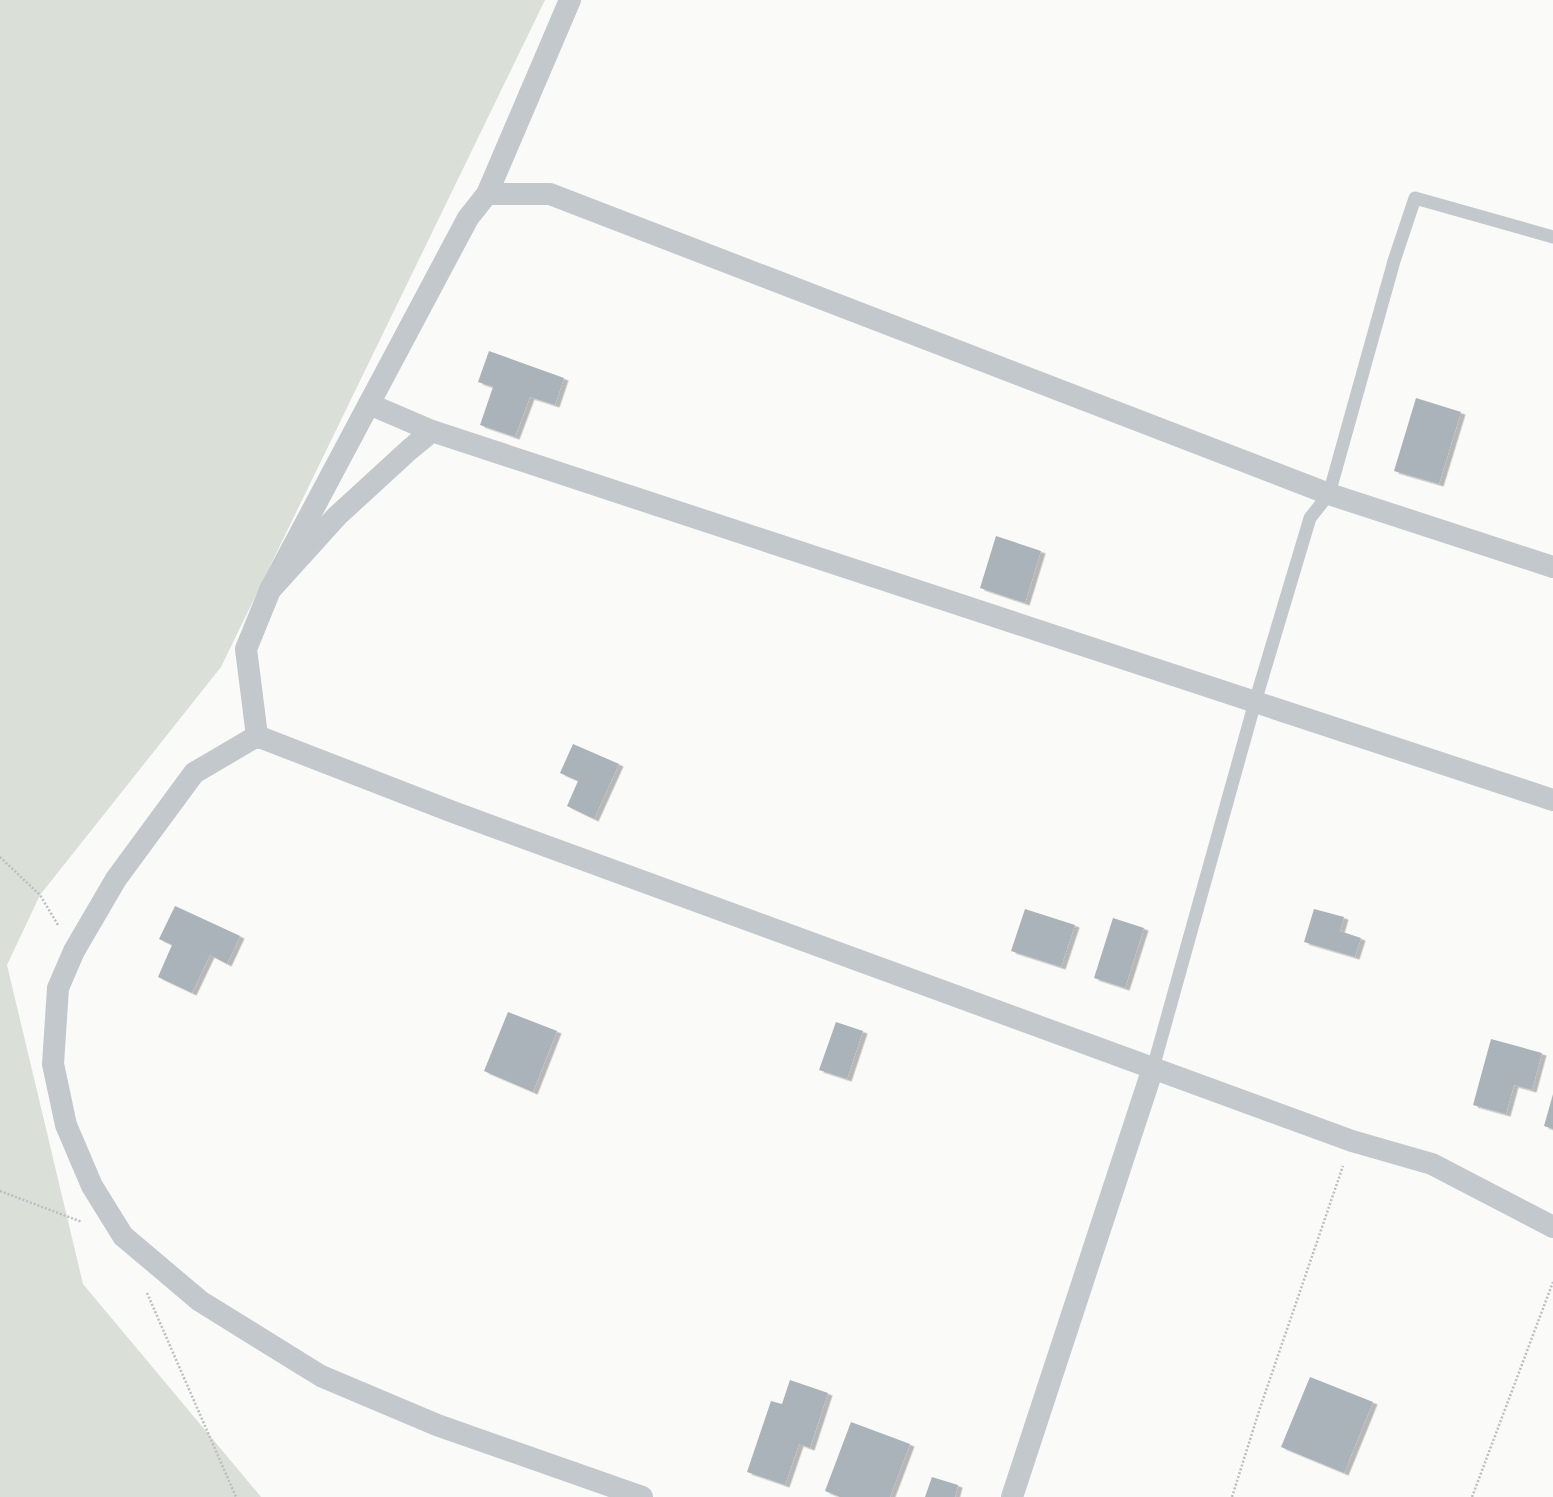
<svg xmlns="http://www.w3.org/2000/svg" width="1553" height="1497" font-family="Montserrat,sans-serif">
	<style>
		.green { fill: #dadfd7 }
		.building { fill: #aab3b9; filter: url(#shadow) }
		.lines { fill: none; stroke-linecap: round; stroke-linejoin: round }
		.path { stroke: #bbbfc2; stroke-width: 2.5; stroke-dasharray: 2 2; stroke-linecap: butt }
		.lane { stroke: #c3c8cc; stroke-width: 13 }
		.street { stroke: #c3c8cc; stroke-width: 22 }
	</style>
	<defs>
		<filter id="shadow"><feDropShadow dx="4.5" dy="2.5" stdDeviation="0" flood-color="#0004"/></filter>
	</defs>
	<rect width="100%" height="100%" fill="#fafaf8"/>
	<!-- green -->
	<path class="green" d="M0 0H545L221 667 40 895 7 965 83 1284 261 1497H0Z"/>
	<!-- building -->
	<g class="building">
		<path d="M489 351 564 378 555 405 530 397 515 437 480 425 493 387 478 382Z"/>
		<path d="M1416 398 1461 412 1439 484 1394 471Z"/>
		<path d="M996 536 1041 551 1025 603 980 588Z"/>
		<path d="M573 744 619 764 594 819 567 806 578 781 560 773Z"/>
		<path d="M175 906 240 936 227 964 210 955 192 993 158 977 172 945 159 939Z"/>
		<path d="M1025 909 1075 925 1061 967 1011 951Z"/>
		<path d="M1314 909 1344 917 1340 931 1361 938 1355 957 1304 942Z"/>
		<path d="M1113 918 1144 928 1125 988 1094 978Z"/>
		<path d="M508 1012 557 1031 533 1092 484 1071Z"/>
		<path d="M836 1022 863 1031 847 1079 819 1070Z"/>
		<path d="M1491 1039 1542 1053 1532 1090 1514 1085 1506 1114 1473 1105Z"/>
		<path d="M1553 1094V1129L1544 1126Z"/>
		<path d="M1310 1377 1373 1402 1344 1473 1281 1447Z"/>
		<path d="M790 1380 828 1393 810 1448 799 1444 785 1485 747 1472 771 1401 782 1404Z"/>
		<path d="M851 1422 910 1444 890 1497H840L825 1491Z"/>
		<path d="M932 1477 958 1485 955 1497H925Z"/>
	</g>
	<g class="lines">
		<!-- path -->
		<g class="path">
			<path d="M0 857 40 895 58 925"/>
			<path d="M0 1191 82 1222"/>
			<path d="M147 1293 236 1497"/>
			<path d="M1232 1497 1260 1408 1343 1166"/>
			<path d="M1472 1497 1553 1282"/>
		</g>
		<!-- lane -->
		<path class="lane" d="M1153 1068 1255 702 1310 518 1329 494 1394 261 1415 198 1553 237"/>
		<!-- street -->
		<g class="street">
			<path d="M487 194 570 0"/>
			<path d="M369 404 432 431"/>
			<path d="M270 590 468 218 487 194H550L1329 494 1553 567"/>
			<path d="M257 736 246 649 270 590 337 516 409 450 432 431 1553 800"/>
			<path d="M642 1497 437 1425 321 1376 200 1301 123 1236 92 1186 66 1125 53 1064 58 988 74 951 116 879 194 773 257 736 453 812 1352 1141 1432 1164 1553 1227"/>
			<path d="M1012 1497 1153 1068"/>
		</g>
	</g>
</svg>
